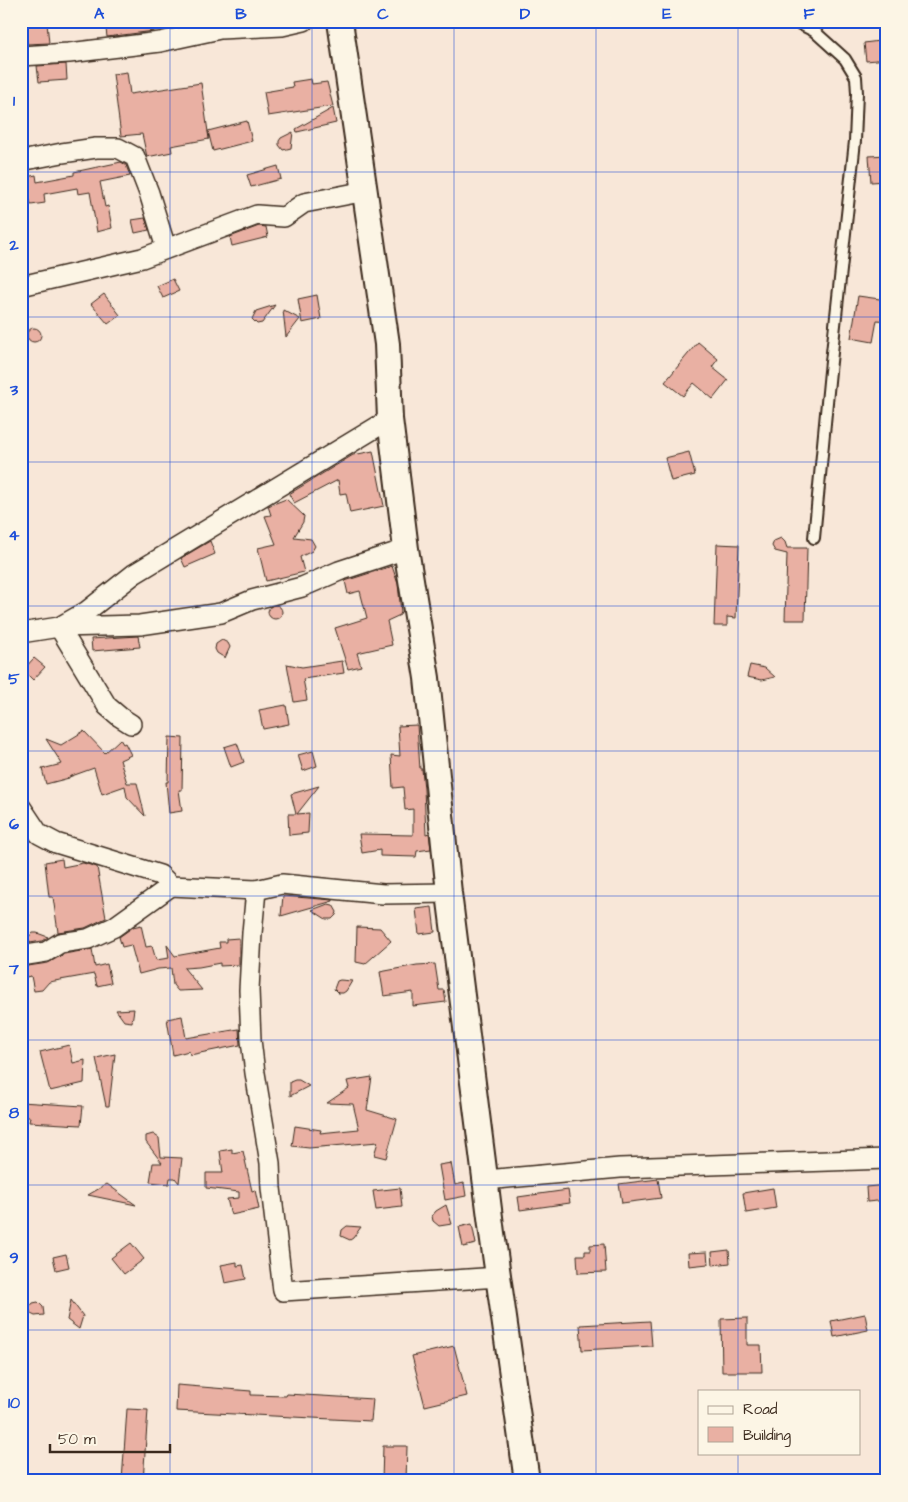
<svg xmlns="http://www.w3.org/2000/svg" width="908" height="1502" font-family="'Architects Daughter',sans-serif">
	<style>
		.building { fill: #e9b0a3; stroke: #3b2a1e }
		.lines { fill: none; stroke-linecap: round; stroke-linejoin: round }
		.service-casing { stroke: #3b2a1e; stroke-width: 14 }
		.minor-casing { stroke: #3b2a1e; stroke-width: 22 }
		.tertiary-casing { stroke: #3b2a1e; stroke-width: 28 }
		.service { stroke: #fcf5e5; stroke-width: 10 }
		.minor { stroke: #fcf5e5; stroke-width: 19 }
		.tertiary { stroke: #fcf5e5; stroke-width: 24 }
		.grid { fill: none; stroke: #1d4ed8; stroke-width: 1; stroke-opacity: 0.55 }
		.neatline { fill: none; stroke: #1d4ed8; stroke-width: 2 }
		.grid-label { font-size: 16px; text-anchor: middle; font-weight: bold; fill: #1d4ed8 }
	</style>
	<rect width="100%" height="100%" fill="#f8e7d8"/>
	<filter id="ink" filterUnits="userSpaceOnUse"><feTurbulence type="fractalNoise" baseFrequency=".02" numOctaves="2"/><feDisplacementMap in="SourceGraphic" scale="10" xChannelSelector="R" yChannelSelector="G"/><feConvolveMatrix kernelMatrix="1 2 1 2 8 2 1 2 1" color-interpolation-filters="sRGB"/></filter>
	<g filter="url(#ink)">
		<!-- building -->
		<g class="building">
			<path d="M25 21 47 23 49 43 27 44Z"/>
			<path d="M105 21H152L154 31 107 37Z"/>
			<path d="M887 40V59L866 61 864 43Z"/>
			<path d="M66 64 67 80 39 82 37 66Z"/>
			<path d="M127 72 130 94 201 83 209 139 171 146 172 152 147 157 142 134 121 136 113 74Z"/>
			<path d="M311 79 312 84 327 82 333 106 268 116 264 92 293 87 292 82Z"/>
			<path d="M333 108 336 123 297 132 296 129Z"/>
			<path d="M247 121 252 141 213 151 208 131Z"/>
			<path d="M293 132 291 148 283 150 279 145V141L281 138Z"/>
			<path d="M887 155V181L871 182 869 156Z"/>
			<path d="M121 162 126 165 130 176 100 182 105 207 108 206 112 228 97 232 90 192 78 194 77 188 44 194 45 203 31 205 29 197 21 199V178L36 175 37 182 74 175V172Z"/>
			<path d="M278 166 281 179 251 187 247 175Z"/>
			<path d="M145 218 149 230 135 233 132 220Z"/>
			<path d="M259 226 266 227 268 237 232 246 230 237Z"/>
			<path d="M173 279 179 291 163 298 157 286Z"/>
			<path d="M104 294 120 315 108 324 91 304Z"/>
			<path d="M317 295 321 319 302 323 298 299Z"/>
			<path d="M858 296 887 300V321L877 320 873 342 851 338Z"/>
			<path d="M275 305 262 323 257 324 252 319 256 311Z"/>
			<path d="M283 310 300 319 286 337Z"/>
			<circle cx="34" cy="335" r="7"/>
			<path d="M698 342 718 359 712 367 728 380 713 399 694 383 683 396 665 382Z"/>
			<path d="M373 451 384 506 350 513 346 493 340 494 338 480 294 503 289 494 353 455Z"/>
			<path d="M689 452 695 475 671 481 665 458Z"/>
			<path d="M286 499 304 516 303 522 294 537 311 539 315 546 312 551 300 557 304 572 266 581 258 548 276 544 265 516 271 515 268 506Z"/>
			<path d="M781 538 785 542 787 548H807L805 620H785L787 554 775 551 772 546 774 541Z"/>
			<path d="M210 541 215 554 185 567 181 558Z"/>
			<path d="M717 544 739 545 736 618 727 617V626H714Z"/>
			<path d="M392 566 398 584 401 612 400 615 387 621 392 645 357 653 361 666 348 669 335 628 367 618 360 591 348 594 345 581Z"/>
			<circle cx="275" cy="612" r="7"/>
			<path d="M138 636 140 647 92 651 91 639Z"/>
			<path d="M222 640 228 643 230 647 225 658 217 653 215 649 216 644Z"/>
			<path d="M34 658 45 667 33 680 23 670Z"/>
			<path d="M342 661 344 673 303 679 307 700 294 702 287 664 302 667Z"/>
			<path d="M750 665 765 668 775 677 762 680 747 677Z"/>
			<path d="M286 705 289 724 263 729 259 710Z"/>
			<path d="M417 725 420 769H422L424 789 426 834 429 833 431 849 417 851 416 857 380 856V850L362 853 359 834 413 835V809L405 810 403 787 393 788 391 755 400 756 398 726Z"/>
			<path d="M84 731 105 753 120 739 123 744 125 743 131 755 120 760 127 783H137L145 816 127 797 125 786 102 794 94 768 69 777V778L46 784 42 769 62 764 46 739 61 745Z"/>
			<path d="M169 737 183 738 182 790H179L182 811 169 813 166 782H168Z"/>
			<path d="M237 743 244 762 231 767 224 747Z"/>
			<path d="M313 751 317 766 303 771 298 755Z"/>
			<path d="M319 786 297 814 309 813 308 833 289 835 288 814H296L291 794Z"/>
			<path d="M62 859 63 867 83 863 97 867 106 918 85 928 58 932 53 897H49L45 862Z"/>
			<path d="M283 896 333 900V901L281 916Z"/>
			<path d="M328 904 333 905 337 912 336 915 332 919H326L312 910Z"/>
			<path d="M432 907 435 932 419 934 416 909Z"/>
			<path d="M141 925 146 947 152 946 156 960 169 958 167 945 175 956 220 948 219 942H226V939L239 938V965L220 966V963L199 967 184 968 202 990 178 991 173 985 171 968 158 969 139 974 131 945 122 947 119 937 133 927Z"/>
			<path d="M357 927 380 928 391 941 365 964 356 962Z"/>
			<path d="M33 933H37L48 937 42 941 30 943 28 937Z"/>
			<path d="M92 949 95 967 107 964 111 983 97 986 94 974 49 982 42 990 34 991 31 976 21 978V967L48 963 64 954Z"/>
			<path d="M435 964 439 990H444L446 1002 413 1006V992L384 996 380 972 417 965Z"/>
			<path d="M340 980 352 981 346 991 343 993H338L334 989 337 981Z"/>
			<path d="M134 1009 132 1022 124 1021 116 1010Z"/>
			<path d="M182 1016 186 1038 239 1029 240 1045 190 1055 189 1051 173 1055 167 1019Z"/>
			<path d="M69 1045 73 1063 85 1060 84 1083 50 1091 40 1052Z"/>
			<path d="M115 1054 109 1106H106L96 1058Z"/>
			<path d="M372 1077 367 1110 397 1119 386 1158 374 1155 378 1142 309 1148 292 1146 295 1126 321 1130 320 1133 359 1129 353 1104 327 1103 349 1088 347 1081Z"/>
			<path d="M295 1080H299L309 1086 290 1096V1082Z"/>
			<path d="M21 1102 83 1106 81 1125 29 1122 30 1117H21Z"/>
			<path d="M153 1134 159 1138 161 1157 182 1158 179 1183 175 1178H170L169 1184 150 1182 153 1163H162L146 1142V1136Z"/>
			<path d="M232 1149V1153L243 1151 252 1191 255 1190 259 1209 231 1215 227 1199 239 1198V1192L206 1188V1173H223L220 1151Z"/>
			<path d="M451 1163 455 1185 464 1183 466 1196 445 1200 439 1165Z"/>
			<path d="M658 1179 661 1198 622 1203 619 1184Z"/>
			<path d="M107 1184 136 1205 88 1195Z"/>
			<path d="M887 1185V1200L867 1202 866 1187Z"/>
			<path d="M400 1188 402 1207 376 1210 373 1191Z"/>
			<path d="M773 1188 776 1208 746 1213 743 1193Z"/>
			<path d="M568 1190 570 1203 520 1210 518 1197Z"/>
			<path d="M446 1205 452 1224 439 1226 433 1221 432 1216 436 1211Z"/>
			<path d="M472 1224 476 1244 463 1247 459 1227Z"/>
			<path d="M347 1226 361 1227 353 1238 350 1240 341 1236 342 1230Z"/>
			<path d="M131 1243 144 1259 124 1274 111 1258Z"/>
			<path d="M604 1244 606 1272 578 1273 577 1255H585V1251H590V1245Z"/>
			<path d="M729 1250 730 1263 713 1265 712 1252Z"/>
			<path d="M707 1252 708 1264 689 1266 688 1253Z"/>
			<path d="M66 1254 69 1267 56 1270 53 1257Z"/>
			<path d="M237 1262V1266L243 1265 246 1279 225 1283 221 1265Z"/>
			<path d="M71 1300 83 1316 79 1329 67 1320Z"/>
			<path d="M38 1302 43 1307 44 1315 35 1316 31 1314 29 1308 33 1303Z"/>
			<path d="M865 1314 868 1330 834 1337 831 1321Z"/>
			<path d="M747 1318V1345H761L762 1372H722L721 1319Z"/>
			<path d="M650 1321 652 1346 582 1350 580 1325Z"/>
			<path d="M454 1346 467 1396 425 1406 412 1356Z"/>
			<path d="M177 1385 251 1391V1395L286 1396 287 1394 373 1399 371 1421 176 1411Z"/>
			<path d="M127 1409 148 1410 143 1481H122Z"/>
			<path d="M383 1446H407L406 1481H382Z"/>
		</g>
		<g class="lines">
			<!-- service casing -->
			<g class="service-casing">
				<path id="service" d="M794 21 814 31 845 59 856 77 857 93 855 141 830 371 814 538"/>
			</g>
			<!-- minor casing -->
			<g class="minor-casing">
				<g id="minor">
					<path d="M21 56 69 53 160 42 220 29 282 26 304 21"/>
					<path d="M21 161 62 153 96 148H118L135 157 149 193 166 248"/>
					<path d="M21 286 142 258 257 215 284 217 304 203 366 191"/>
					<path d="M59 627 107 706 120 717 131 724"/>
					<path d="M61 627 140 625 221 613 252 600 302 587 339 571 406 549"/>
					<path d="M21 633 59 627 87 611 134 574 390 419"/>
					<path d="M21 807 39 834 56 843 160 875 171 886 256 890 282 884 383 894 449 893"/>
					<path d="M256 890 252 933 249 990 251 1040 255 1073 270 1163 271 1188 283 1291 499 1277"/>
					<path d="M21 956 46 952 60 943 88 939 114 927 171 886"/>
					<path d="M486 1180 620 1168 887 1159"/>
				</g>
			</g>
			<!-- tertiary casing -->
			<g class="tertiary-casing">
				<path id="tertiary" d="M340 21 387 344 390 419 406 549 427 678 449 893 492 1233 527 1481"/>
			</g>
			<!-- service -->
			<use href="#service" class="service"/>
			<!-- minor -->
			<use href="#minor" class="minor"/>
			<!-- tertiary -->
			<use href="#tertiary" class="tertiary"/>
		</g>
	</g>
	<!-- grid -->
	<path class="grid" d="M170 21V1481M312 21V1481M454 21V1481M596 21V1481M738 21V1391M21 172H887M21 317H887M21 462H887M21 606H887M21 751H887M21 896H887M21 1040H887M21 1185H887M21 1330H887M738 1453V1481"/>
	<!-- margin -->
	<rect width="908" height="1502" fill="none" stroke="#fcf5e5" stroke-width="55"/>
	<!-- legend -->
	<rect x="698" y="1390" width="162" height="65" fill="#fcf5e5" stroke="#afa495"/>
	<rect x="708" y="1406" width="25" height="8" fill="#fcf5e5" stroke="#afa495"/>
	<text x="743" y="1414" font-size="15" fill="#3b2a1e">Road</text>
	<rect x="708" y="1427" width="25" height="15" fill="#e9b0a3" stroke="#afa495"/>
	<text x="743" y="1440" font-size="15" fill="#3b2a1e">Building</text>
	<!-- scale -->
	<path d="M50 1444v8h120v-8" fill="none" stroke="#3b2a1e" stroke-width="2.5"/>
	<text x="58" y="1444" font-size="15" fill="#3b2a1e" stroke="#fcf5e5" stroke-width="4" paint-order="stroke">50 m</text>
	<rect x="28" y="28" width="852" height="1446" class="neatline"/>
	<g class="grid-label">
		<text x="99" y="19">A</text>
		<text x="241" y="19">B</text>
		<text x="383" y="19">C</text>
		<text x="525" y="19">D</text>
		<text x="667" y="19">E</text>
		<text x="809" y="19">F</text>
		<text x="14" y="106">1</text>
		<text x="14" y="250">2</text>
		<text x="14" y="395">3</text>
		<text x="14" y="540">4</text>
		<text x="14" y="684">5</text>
		<text x="14" y="829">6</text>
		<text x="14" y="974">7</text>
		<text x="14" y="1118">8</text>
		<text x="14" y="1263">9</text>
		<text x="14" y="1408">10</text>
	</g>
</svg>
